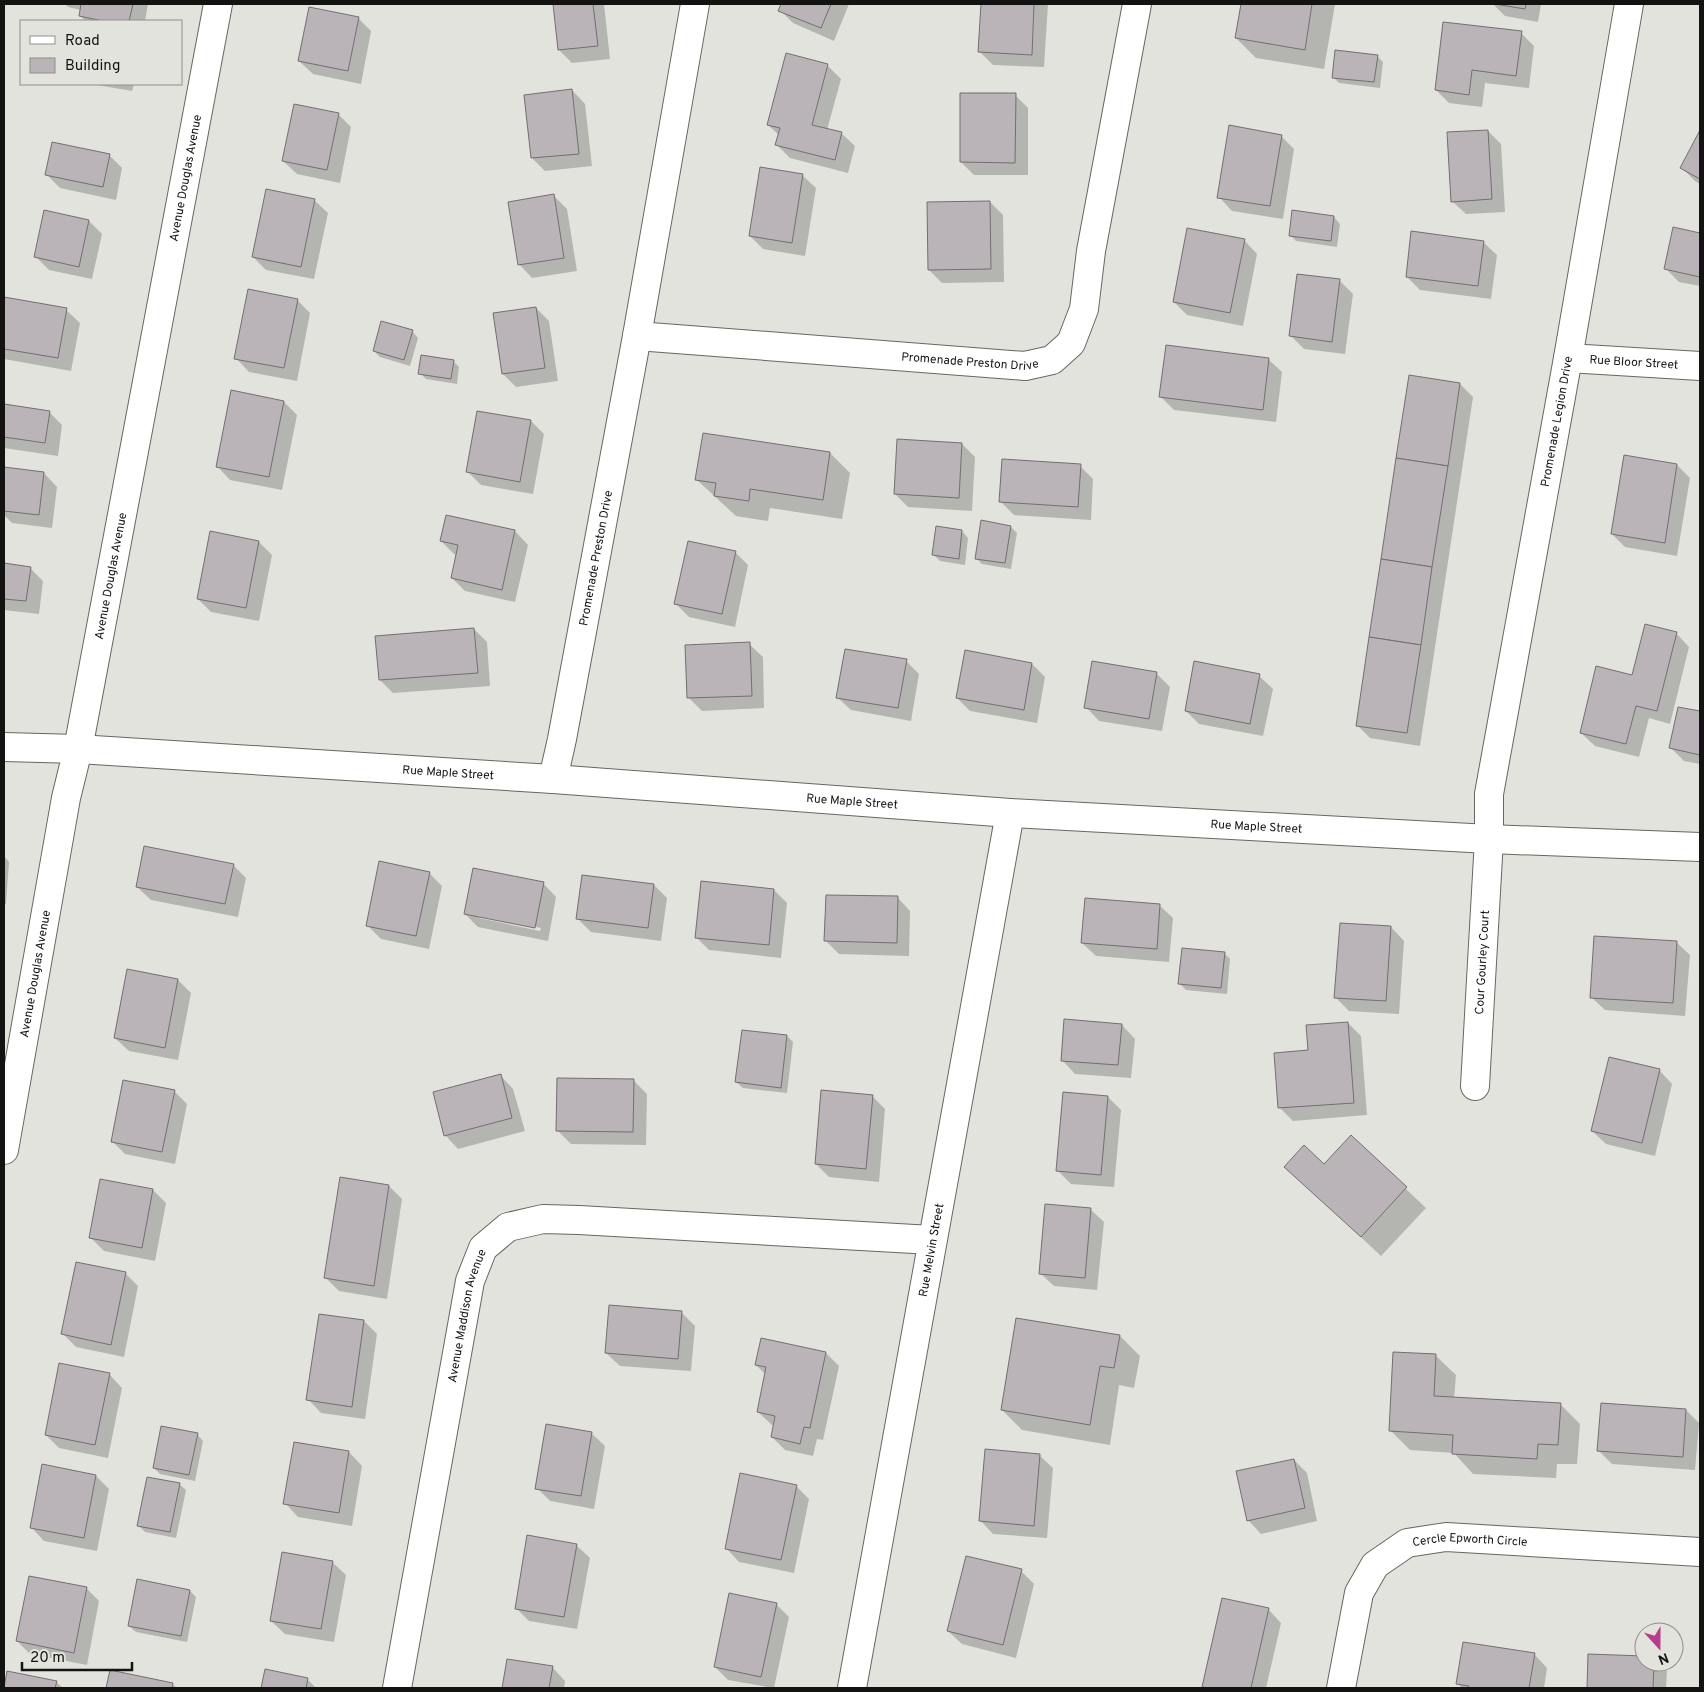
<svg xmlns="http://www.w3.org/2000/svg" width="1704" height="1692" font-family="Overpass,sans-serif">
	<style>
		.shadow { fill: #0003; fill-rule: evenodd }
		.building { fill: #bab3b7; stroke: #746e71 }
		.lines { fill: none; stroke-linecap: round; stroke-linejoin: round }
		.street-casing { stroke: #676762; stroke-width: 30 }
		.secondary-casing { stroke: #676762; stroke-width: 30 }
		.street { stroke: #fff; stroke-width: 28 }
		.secondary { stroke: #fff; stroke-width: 28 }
		.labels { text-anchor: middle; stroke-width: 4; stroke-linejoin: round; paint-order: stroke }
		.street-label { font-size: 12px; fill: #131411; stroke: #e2e3dc }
	</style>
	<rect width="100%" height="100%" fill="#e2e3dc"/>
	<!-- shadow -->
	<g class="shadow">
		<path d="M65 4H148L145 21H86L80 16 81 10 68 7Z"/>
		<path d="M554 4H604L610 59 572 63 559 50Z"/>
		<path d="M783 4H849L834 41 793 23 780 10Z"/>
		<path d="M982 4H1048L1044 67 993 65 980 52Z"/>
		<path d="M1242 4H1335L1324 69 1256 58 1236 38Z"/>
		<path d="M1493 4H1541L1538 22 1505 16Z"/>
		<path d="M358 18 371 31 361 84 313 74 299 61Z"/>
		<path d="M1521 33 1534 46 1529 88 1485 83 1482 107 1449 103 1436 90Z"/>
		<path d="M1377 56 1383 62 1380 88 1339 83 1333 77Z"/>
		<path d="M828 66 841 79 827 130 841 133 855 146 848 173 790 158 776 144 779 135 768 125Z"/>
		<path d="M91 84H134L132 91Z"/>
		<path d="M572 90 585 104 592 166 545 171 532 158Z"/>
		<path d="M1015 95 1028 108V175H974L961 162Z"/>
		<path d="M338 114 351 127 340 183 297 174 283 161Z"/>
		<path d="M1488 131 1501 144 1505 212 1466 214 1452 201Z"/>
		<path d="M1700 133V184L1695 181 1682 168Z"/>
		<path d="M1281 136 1294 149 1283 219 1232 211 1219 197Z"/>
		<path d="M109 155 122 168 116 200 60 188 47 175Z"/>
		<path d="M802 175 816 188 805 256 763 249 750 236Z"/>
		<path d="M554 196 567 209 577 271 532 278 519 264Z"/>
		<path d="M314 200 328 213 314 279 266 270 253 257Z"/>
		<path d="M990 202 1003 215 1004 282 942 283 929 270Z"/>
		<path d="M1334 217 1340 224 1337 247 1296 241 1290 235Z"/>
		<path d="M89 221 102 234 92 279 49 270 36 257Z"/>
		<path d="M1674 229 1700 234V286L1679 282 1666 269Z"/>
		<path d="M1244 240 1257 254 1243 326 1187 315 1174 302Z"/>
		<path d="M1483 242 1497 255 1491 299 1420 290 1407 277Z"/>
		<path d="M1340 281 1353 294 1345 354 1304 349 1291 336Z"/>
		<path d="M4 299 66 310 80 323 71 371 4 359Z"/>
		<path d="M297 300 310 313 297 381 249 372 236 358Z"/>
		<path d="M536 308 549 321 558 381 516 387 503 374Z"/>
		<path d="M412 331 418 338 410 366 380 357 374 351Z"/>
		<path d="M1268 359 1282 372 1276 422 1174 410 1161 397Z"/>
		<path d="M453 361 459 367 457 384 426 379 420 373Z"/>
		<path d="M1460 384 1473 397 1420 746 1370 738 1357 725Z"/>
		<path d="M232 392 284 402 297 415 282 490 230 480 217 466Z"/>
		<path d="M4 405 49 412 62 425 58 456 4 448Z"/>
		<path d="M531 421 544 434 533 494 481 485 468 472Z"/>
		<path d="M962 444 975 457 972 511 908 507 895 494Z"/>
		<path d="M830 453 850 473 842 519 770 508 768 521 736 516 697 480Z"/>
		<path d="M1677 465 1690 478 1677 556 1625 547 1612 534Z"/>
		<path d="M1080 466 1093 479 1091 520 1014 515 1001 502Z"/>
		<path d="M4 469 44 473 57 487 52 528 12 523 4 515Z"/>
		<path d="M447 516 515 531 528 545 515 602 465 591 452 578 457 555 454 554 441 541Z"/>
		<path d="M1011 527 1017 533 1011 569 982 564 976 558Z"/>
		<path d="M962 531 968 538 965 565 940 561 934 555Z"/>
		<path d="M259 542 272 555 259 621 211 612 198 599Z"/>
		<path d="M735 552 748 565 735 627 689 617 676 604Z"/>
		<path d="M4 565 30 568 43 581 39 614 4 610Z"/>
		<path d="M474 629 487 642 490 686 393 693 380 680Z"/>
		<path d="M1676 633 1689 647 1670 724 1649 718 1639 757 1595 746 1581 733 1633 676Z"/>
		<path d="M749 644 763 657 764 708 702 711 689 698Z"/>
		<path d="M906 661 919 674 911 721 851 710 837 697Z"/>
		<path d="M1032 664 1045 677 1037 723 970 711 957 698Z"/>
		<path d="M1156 673 1170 687 1162 731 1099 721 1086 707Z"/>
		<path d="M1259 676 1273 689 1263 736 1199 724 1186 711Z"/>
		<path d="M1679 708 1700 713V764L1684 761 1670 747Z"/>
		<path d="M4 856 9 862 6 904H4Z"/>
		<path d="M233 865 246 878 238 917 151 900 137 887Z"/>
		<path d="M429 873 442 886 429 949 381 939 368 926Z"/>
		<path d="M543 883 556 897 548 941 478 927 465 914ZM479 916 541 928 540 931 479 918Z"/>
		<path d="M654 885 667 898 661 941 591 932 578 919Z"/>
		<path d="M774 890 787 903 781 958 709 950 696 937Z"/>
		<path d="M897 897 910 911 909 956 839 954 826 941Z"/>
		<path d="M1159 905 1173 918 1169 962 1096 956 1082 943Z"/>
		<path d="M1341 924 1391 927 1404 941 1399 1014 1349 1011 1336 998Z"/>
		<path d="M1676 942 1690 955 1685 1016 1605 1010 1591 997Z"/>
		<path d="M1224 953 1230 959 1227 994 1186 990 1180 984Z"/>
		<path d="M128 971 178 980 191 993 178 1060 129 1051 115 1038Z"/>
		<path d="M1348 1023 1361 1036 1367 1115 1293 1121 1280 1108 1309 1051Z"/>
		<path d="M1122 1025 1135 1039 1131 1078 1075 1074 1062 1060Z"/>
		<path d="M787 1036 793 1042 787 1093 743 1088 736 1082Z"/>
		<path d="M1659 1070 1672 1084 1655 1156 1606 1144 1592 1131Z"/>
		<path d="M500 1075 513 1089 525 1131 458 1149 445 1135Z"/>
		<path d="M634 1081 647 1094 646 1145 571 1144 558 1131Z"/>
		<path d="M174 1091 187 1104 175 1164 125 1154 112 1141Z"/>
		<path d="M872 1096 885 1109 879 1182 829 1177 816 1164Z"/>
		<path d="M1108 1097 1121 1110 1114 1187 1071 1184 1058 1171Z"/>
		<path d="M1351 1137 1426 1208 1381 1256 1286 1167 1324 1166Z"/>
		<path d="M389 1186 402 1199 387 1299 339 1291 326 1278Z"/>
		<path d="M153 1190 166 1203 155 1261 104 1251 90 1237Z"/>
		<path d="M1090 1209 1104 1222 1097 1290 1054 1286 1040 1273Z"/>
		<path d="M125 1273 138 1286 124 1357 76 1347 63 1334Z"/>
		<path d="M681 1312 695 1326 691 1371 620 1366 606 1353Z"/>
		<path d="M364 1321 377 1334 365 1419 321 1413 308 1399Z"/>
		<path d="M1120 1336 1140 1356 1134 1388 1119 1385 1110 1445 1022 1430 1002 1410Z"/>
		<path d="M826 1353 839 1366 823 1440 817 1439 813 1456 785 1450 772 1437 775 1425H772L758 1412 766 1375 756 1365Z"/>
		<path d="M1436 1356 1456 1375 1454 1399 1560 1404 1580 1424 1577 1464H1557L1556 1478 1473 1474 1454 1453 1410 1450 1390 1430Z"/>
		<path d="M109 1374 122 1388 108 1458 59 1448 46 1435Z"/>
		<path d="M1686 1410 1699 1423 1695 1470 1612 1464 1598 1450Z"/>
		<path d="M591 1433 605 1446 594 1509 550 1501 537 1488Z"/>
		<path d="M197 1434 203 1441 195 1481 160 1474 154 1468Z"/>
		<path d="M349 1452 362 1466 352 1526 298 1517 285 1503Z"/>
		<path d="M1039 1455 1053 1468 1047 1538 993 1534 980 1520Z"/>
		<path d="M1294 1460 1307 1473 1317 1521 1261 1534 1248 1520Z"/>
		<path d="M96 1476 109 1489 97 1551 44 1541 31 1527Z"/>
		<path d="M179 1484 186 1490 176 1538 145 1532 139 1526Z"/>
		<path d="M796 1486 809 1499 794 1573 739 1562 726 1548Z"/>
		<path d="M576 1545 590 1558 577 1629 529 1621 516 1608Z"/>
		<path d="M332 1562 346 1575 334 1642 285 1634 271 1621Z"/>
		<path d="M1021 1571 1034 1584 1016 1658 962 1644 948 1631Z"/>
		<path d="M86 1588 99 1601 87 1665 30 1654 17 1641Z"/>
		<path d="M190 1591 196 1597 187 1642 136 1632 129 1626Z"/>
		<path d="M776 1604 789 1617 774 1688 728 1680 715 1667Z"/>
		<path d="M1268 1609 1281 1623 1266 1688H1206L1203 1686Z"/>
		<path d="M1534 1654 1547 1668 1544 1688H1462L1458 1684Z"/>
		<path d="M1589 1655 1644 1657V1662H1659L1667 1671 1666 1688H1588Z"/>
		<path d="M508 1660 552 1667 565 1681 564 1688H503Z"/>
		<path d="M266 1671 307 1679 316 1688H262Z"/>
		<path d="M8 1672 56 1682 63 1688H4Z"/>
		<path d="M111 1672 172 1684 177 1688H107Z"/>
	</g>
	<!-- building -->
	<g class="building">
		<path d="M81 4H133L129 21H103L79 16Z"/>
		<path d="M553 4H593L598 46 558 50Z"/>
		<path d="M781 4H831L821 28 778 11Z"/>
		<path d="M981 4H1034L1032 55 978 52Z"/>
		<path d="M1241 4H1312L1305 50 1235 38Z"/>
		<path d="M1495 4H1526L1525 9Z"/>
		<path d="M309 7 359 17 348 71 298 61Z"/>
		<path d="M1443 22 1522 31 1516 76 1472 70 1469 95 1435 90Z"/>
		<path d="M1335 50 1378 55 1374 82 1332 78Z"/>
		<path d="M786 53 828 64 812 125 842 132 835 160 775 145 780 128 767 125Z"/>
		<path d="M572 89 579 154 531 158 524 95Z"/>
		<path d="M960 93H1016L1015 163 960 162Z"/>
		<path d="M294 104 339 113 327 170 282 161Z"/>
		<path d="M1229 125 1282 135 1270 206 1217 198Z"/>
		<path d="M1488 130 1492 199 1451 202 1447 132Z"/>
		<path d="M1700 130V179L1680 168Z"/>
		<path d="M52 142 110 154 103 187 45 175Z"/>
		<path d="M760 167 803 174 792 243 749 236Z"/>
		<path d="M266 189 315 199 301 267 252 257Z"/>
		<path d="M554 194 564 258 518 265 508 202Z"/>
		<path d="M990 201 991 269 928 270 927 202Z"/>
		<path d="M44 210 89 220 79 267 34 257Z"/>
		<path d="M1292 210 1334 216 1331 241 1289 236Z"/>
		<path d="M1673 227 1700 233V277L1664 269Z"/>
		<path d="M1187 228 1245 239 1230 313 1173 302Z"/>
		<path d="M1411 231 1484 241 1478 286 1406 277Z"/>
		<path d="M1297 274 1340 279 1332 342 1289 336Z"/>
		<path d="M248 289 298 299 284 368 234 359Z"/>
		<path d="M4 297 67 308 58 358 4 349Z"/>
		<path d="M536 307 545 368 502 374 493 313Z"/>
		<path d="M381 321 413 330 404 360 373 351Z"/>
		<path d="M1166 345 1269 358 1263 410 1159 397Z"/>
		<path d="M421 355 454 360 451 379 418 374Z"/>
		<path d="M1409 375 1460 383 1448 466 1396 458Z"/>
		<path d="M231 390 284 401 269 477 216 467Z"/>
		<path d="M4 404 50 411 45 443 4 437Z"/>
		<path d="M477 411 531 420 520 482 466 472Z"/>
		<path d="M703 433 830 452 823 500 750 489 749 501 714 496 716 483 695 480Z"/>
		<path d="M897 439 962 443 959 498 894 494Z"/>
		<path d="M1624 455 1677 464 1665 543 1611 534Z"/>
		<path d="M1396 458 1448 466 1432 567 1381 559Z"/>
		<path d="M1002 459 1081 464 1078 507 999 502Z"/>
		<path d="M4 467 44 472 39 515 4 511Z"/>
		<path d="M446 515 515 530 502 590 451 578 458 545 440 541Z"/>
		<path d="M981 520 1011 526 1005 563 975 559Z"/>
		<path d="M936 526 962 530 959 559 932 555Z"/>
		<path d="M210 531 259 541 246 608 197 599Z"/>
		<path d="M688 541 736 551 722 614 674 604Z"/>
		<path d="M1381 559 1432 567 1421 645 1369 637Z"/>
		<path d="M4 563 31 567 26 601 4 599Z"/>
		<path d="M1645 624 1677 632 1657 711 1636 706 1626 744 1580 733 1596 666 1632 675Z"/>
		<path d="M474 628 478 673 379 680 375 636Z"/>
		<path d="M1369 637 1421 645 1407 733 1356 726Z"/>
		<path d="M750 642 752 696 687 698 685 645Z"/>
		<path d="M845 649 907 659 898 708 836 698Z"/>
		<path d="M965 650 1032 663 1024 710 956 698Z"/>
		<path d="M1092 661 1157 672 1149 719 1084 708Z"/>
		<path d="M1194 661 1260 674 1250 724 1185 711Z"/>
		<path d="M1678 707 1700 711V709V755L1669 748Z"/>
		<path d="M144 846 234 864 225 904 136 887Z"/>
		<path d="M379 861 430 872 416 936 366 926Z"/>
		<path d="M473 868 544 882 535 928 464 914Z"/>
		<path d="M582 875 654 884 648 928 576 919Z"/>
		<path d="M701 881 774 889 769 945 695 938Z"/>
		<path d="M826 895 898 896 897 943 824 941Z"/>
		<path d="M1085 898 1160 904 1157 949 1081 943Z"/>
		<path d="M1340 923 1391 926 1386 1001 1334 998Z"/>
		<path d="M1594 936 1677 941 1673 1003 1590 998Z"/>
		<path d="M1182 948 1225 952 1221 988 1178 984Z"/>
		<path d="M127 969 178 979 165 1048 114 1038Z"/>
		<path d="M1064 1019 1122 1024 1118 1065 1061 1061Z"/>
		<path d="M1348 1022 1354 1103 1278 1108 1274 1053 1308 1050 1306 1025Z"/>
		<path d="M742 1030 787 1035 781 1088 735 1082Z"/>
		<path d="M1609 1057 1660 1069 1642 1143 1591 1131Z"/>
		<path d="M501 1074 512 1118 444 1136 433 1092Z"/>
		<path d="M557 1078 634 1079 633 1132 556 1131Z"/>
		<path d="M123 1080 175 1090 162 1152 111 1142Z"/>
		<path d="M821 1090 873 1095 866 1169 815 1164Z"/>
		<path d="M1063 1092 1108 1096 1101 1175 1056 1171Z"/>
		<path d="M1351 1135 1407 1187 1361 1237 1284 1167 1304 1145 1324 1164Z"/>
		<path d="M340 1177 389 1185 374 1286 324 1278Z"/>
		<path d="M100 1179 153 1189 142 1248 89 1238Z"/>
		<path d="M1045 1204 1091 1208 1085 1278 1039 1274Z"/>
		<path d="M76 1262 126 1272 111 1345 61 1334Z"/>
		<path d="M609 1305 682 1311 678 1359 605 1353Z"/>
		<path d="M319 1314 364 1320 352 1407 306 1400Z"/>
		<path d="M1016 1318 1120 1335 1114 1368 1100 1366 1090 1425 1001 1410Z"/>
		<path d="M761 1338 826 1352 810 1428 804 1427 800 1444 771 1437 775 1416 757 1412 766 1367 755 1365Z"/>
		<path d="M1393 1352 1436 1354 1434 1396 1561 1403 1558 1445 1538 1444 1537 1459 1452 1454 1453 1435 1389 1431Z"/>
		<path d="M59 1363 110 1373 95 1445 45 1435Z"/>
		<path d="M1601 1403 1686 1409 1683 1457 1597 1451Z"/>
		<path d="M546 1424 592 1432 581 1496 535 1489Z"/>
		<path d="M161 1426 198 1433 189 1475 153 1468Z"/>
		<path d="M294 1442 349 1451 339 1513 283 1504Z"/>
		<path d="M985 1449 1040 1454 1034 1526 979 1521Z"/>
		<path d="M1294 1459 1305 1508 1247 1521 1236 1471Z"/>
		<path d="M42 1464 96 1475 84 1538 30 1528Z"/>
		<path d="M740 1473 797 1485 781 1560 725 1549Z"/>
		<path d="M147 1477 180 1483 170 1532 137 1526Z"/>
		<path d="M527 1535 577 1544 564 1617 515 1609Z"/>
		<path d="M282 1552 333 1561 321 1629 270 1621Z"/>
		<path d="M966 1556 1022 1569 1003 1645 947 1631Z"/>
		<path d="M29 1576 87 1587 74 1653 16 1641Z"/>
		<path d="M137 1579 190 1590 181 1636 128 1626Z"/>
		<path d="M729 1593 777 1603 761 1677 714 1667Z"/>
		<path d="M1222 1598 1269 1608 1251 1688H1210L1202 1687Z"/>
		<path d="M1463 1642 1535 1653 1529 1688H1468L1469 1686 1456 1684Z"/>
		<path d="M1588 1654 1644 1656V1662H1654L1653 1688H1587Z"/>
		<path d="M507 1659 553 1666 549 1688H502Z"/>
		<path d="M265 1669 308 1678 306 1688H261Z"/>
		<path d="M110 1670 173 1683 172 1688H106Z"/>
		<path d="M7 1671 57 1681 55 1688H4Z"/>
	</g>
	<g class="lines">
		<!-- street casing -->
		<g class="street-casing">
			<g id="street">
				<path id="s1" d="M637 336 1025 366 1052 360 1071 343 1084 309 1091 251 1137 4"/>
				<path id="s2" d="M1568 358 1700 366"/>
				<path id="s3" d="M553 779 562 739 637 336 695 4"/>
				<path id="s4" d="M1475 1086 1489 839V794L1568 358 1629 4"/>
				<path id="s5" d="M397 1688 470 1281 483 1248 508 1227 543 1219 579 1220 932 1240"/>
				<path id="s6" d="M852 1688 1010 813"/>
				<path id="s7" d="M1341 1688 1359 1593 1375 1565 1407 1543 1446 1537 1700 1552"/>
			</g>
		</g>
		<!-- secondary casing -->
		<g class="secondary-casing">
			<g id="secondary">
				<path id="s8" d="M4 747 78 749 553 779 1010 813 1489 839 1700 847"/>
				<path id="s9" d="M4 1150 66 798 78 749 218 4"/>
			</g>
		</g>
		<!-- street -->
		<use href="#street" class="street"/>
		<!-- secondary -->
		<use href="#secondary" class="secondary"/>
	</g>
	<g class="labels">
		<!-- street labels -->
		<g class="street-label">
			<text dy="4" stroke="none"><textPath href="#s9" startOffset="989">Avenue Douglas Avenue</textPath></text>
			<text dy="4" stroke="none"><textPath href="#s1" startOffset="334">Promenade Preston Drive</textPath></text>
			<text dy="4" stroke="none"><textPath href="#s2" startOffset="66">Rue Bloor Street</textPath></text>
			<text dy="4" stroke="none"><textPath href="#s4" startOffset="671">Promenade Legion Drive</textPath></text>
			<text dy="4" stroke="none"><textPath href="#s3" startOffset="225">Promenade Preston Drive</textPath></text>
			<text dy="4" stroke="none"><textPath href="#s9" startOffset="584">Avenue Douglas Avenue</textPath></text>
			<text dy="4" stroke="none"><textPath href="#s8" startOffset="445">Rue Maple Street</textPath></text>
			<text dy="4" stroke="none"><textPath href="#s8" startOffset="850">Rue Maple Street</textPath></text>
			<text dy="4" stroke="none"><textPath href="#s8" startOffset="1255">Rue Maple Street</textPath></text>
			<text dy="4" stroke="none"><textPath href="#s4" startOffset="124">Cour Gourley Court</textPath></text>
			<text dy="4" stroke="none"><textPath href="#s9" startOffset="179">Avenue Douglas Avenue</textPath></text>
			<text dy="4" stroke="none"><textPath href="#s6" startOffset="445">Rue Melvin Street</textPath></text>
			<text dy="4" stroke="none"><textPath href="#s5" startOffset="379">Avenue Maddison Avenue</textPath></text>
			<text dy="4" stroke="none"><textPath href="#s7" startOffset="231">Cercle Epworth Circle</textPath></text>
		</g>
	</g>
	<!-- border -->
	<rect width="1704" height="1692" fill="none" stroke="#131411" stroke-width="10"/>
	<!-- legend -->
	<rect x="20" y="20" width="162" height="65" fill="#e2e3dc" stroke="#8f908b"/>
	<rect x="30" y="36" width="25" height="8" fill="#ffffff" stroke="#8f908b"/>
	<text x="65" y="45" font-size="15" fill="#131411">Road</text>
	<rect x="30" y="58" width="25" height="15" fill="#bab3b7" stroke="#8f908b"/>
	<text x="65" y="70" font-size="15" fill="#131411">Building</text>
	<!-- north arrow -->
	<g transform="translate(1659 1647) rotate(159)"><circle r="24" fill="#e2e3dc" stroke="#8f908b"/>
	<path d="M0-4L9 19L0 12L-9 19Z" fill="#b83d8f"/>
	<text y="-8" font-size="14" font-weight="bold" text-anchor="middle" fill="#131411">N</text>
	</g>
	<!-- scale -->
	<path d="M22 1662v8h110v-8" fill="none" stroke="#131411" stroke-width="2.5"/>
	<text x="30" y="1662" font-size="15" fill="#131411" stroke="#e2e3dc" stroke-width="4" paint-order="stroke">20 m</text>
</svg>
